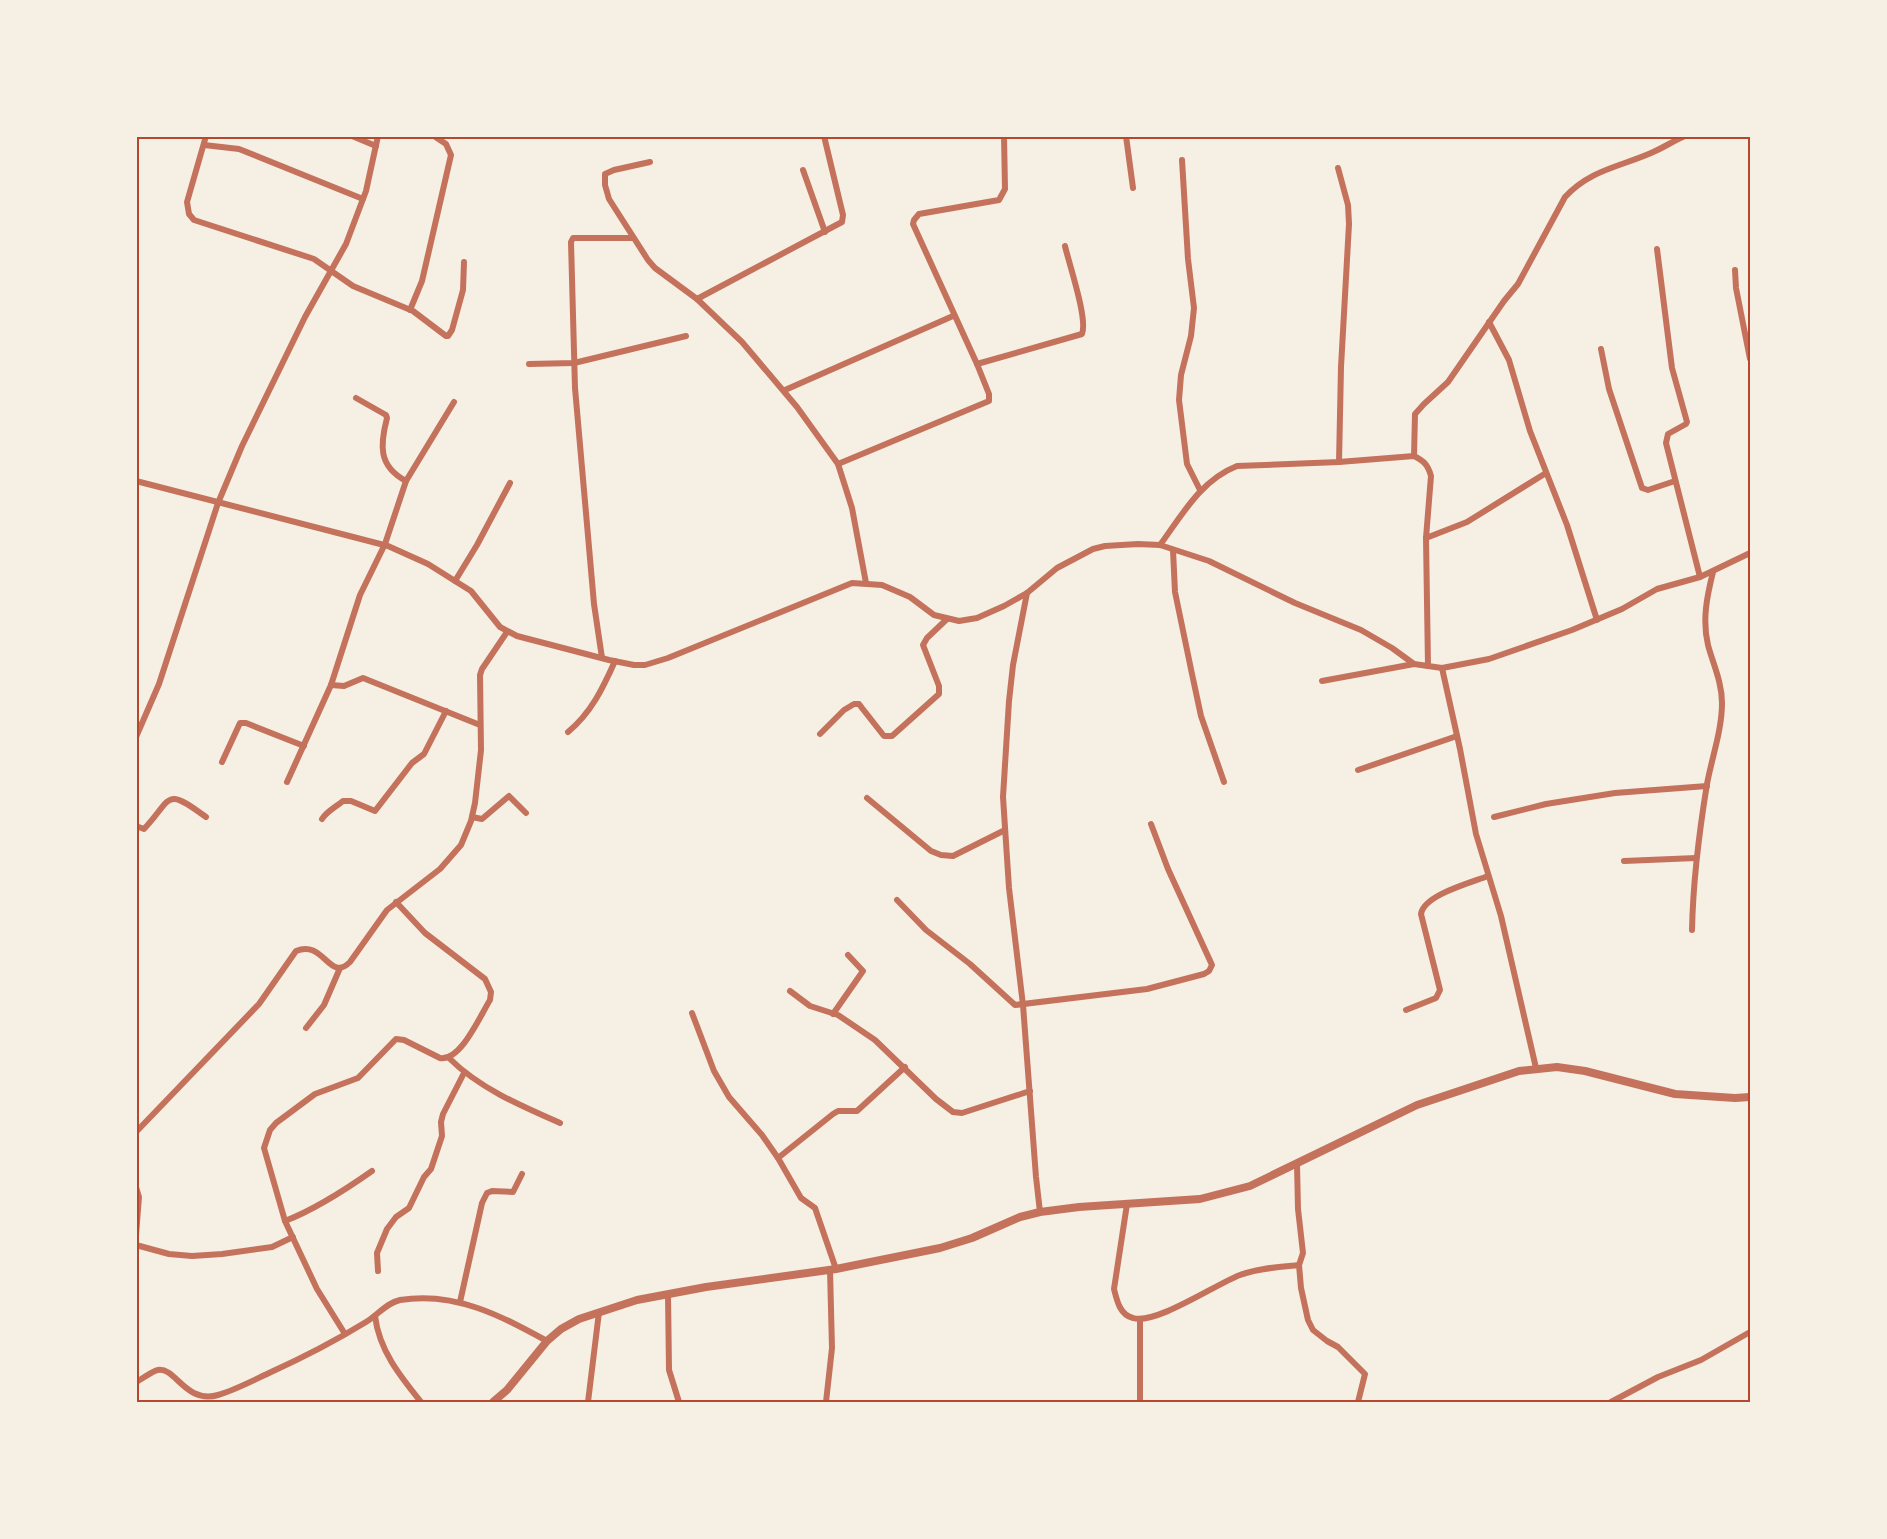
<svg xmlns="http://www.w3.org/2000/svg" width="1887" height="1539" font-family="Jost,sans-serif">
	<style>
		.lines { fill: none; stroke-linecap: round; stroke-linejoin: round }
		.minor { stroke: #c5725c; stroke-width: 6 }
		.tertiary { stroke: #c5725c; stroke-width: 8 }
		.neatline { fill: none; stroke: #b5482f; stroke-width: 2 }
	</style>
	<rect width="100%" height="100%" fill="#f6efe4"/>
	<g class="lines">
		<!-- minor -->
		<g class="minor">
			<path d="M206 136 187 202 189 214 194 220 314 259 353 286 413 311 446 336H448L452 330 463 290 464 262"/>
			<path d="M352 136 376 146"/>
			<path d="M1126 136 1133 188"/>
			<path d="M204 145 239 149 363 199"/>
			<path d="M1182 160 1188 259 1194 308 1191 336 1181 375 1179 400 1187 464 1200 490"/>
			<path d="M650 162 614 170 605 174V185L609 199 648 260 655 268 697 299 742 342 797 407 838 464 852 508 866 583"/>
			<path d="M1338 168 1348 205 1349 224 1341 367 1339 462"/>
			<path d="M803 170 825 232"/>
			<path d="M1657 249 1672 368 1687 422 1686 424 1668 434 1666 443 1700 577"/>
			<path d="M1735 270 1736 288 1750 359"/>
			<path d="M697 299 842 222 843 215 824 136"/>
			<path d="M410 310 422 281 451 155 446 144 434 136"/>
			<path d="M1489 322 1509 360 1530 431 1567 525 1597 620"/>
			<path d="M1601 349 1609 389 1642 488 1648 490 1675 481"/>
			<path d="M529 364 574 363 686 336"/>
			<path d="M977 364 1082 334C1088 319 1069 264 1065 246"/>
			<path d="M785 390 953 316"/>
			<path d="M356 398 386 415 387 418C380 445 378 466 406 481"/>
			<path d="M1414 456 1415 414 1424 404 1448 382 1504 301 1518 284 1565 197C1590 170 1619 167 1651 153 1663 148 1673 141 1685 136"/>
			<path d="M838 464 989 401V394L977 364 913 224 914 220 919 214 999 200 1005 189 1004 136"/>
			<path d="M136 481 388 546 428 564 471 591 500 627 517 636 609 660 634 665H645L668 658 852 583 882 585 910 597 934 615 959 621 977 618 1004 606 1027 593 1057 568 1093 549 1105 546 1138 544 1160 545 1209 561 1295 603 1361 630 1392 648 1414 664 1442 668 1489 659 1572 630 1622 609 1657 589 1700 577 1750 553"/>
			<path d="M1426 538 1467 522 1546 473"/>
			<path d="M1160 545C1182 515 1201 480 1237 466L1339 462 1414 456C1424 461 1428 465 1431 476L1426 538 1428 666"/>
			<path d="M1173 550 1175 592 1192 674 1201 716 1224 782"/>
			<path d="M455 581 477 545 510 483"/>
			<path d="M1027 593 1013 665 1009 701 1003 797 1009 888 1023 1005 1036 1177 1040 1212"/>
			<path d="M602 658 594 604 575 388 571 242 573 238H633"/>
			<path d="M1442 668 1460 749 1476 834 1501 916 1536 1068"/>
			<path d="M1322 681 1414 664"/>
			<path d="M331 685 344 686 363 678 480 725"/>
			<path d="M568 732C591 713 603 688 615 661"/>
			<path d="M820 734 844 710 854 704H859L862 708 884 736H892L939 694V686L923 645 927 638 947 619"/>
			<path d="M136 737 159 684 218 503 242 446 305 317 346 244 366 191 378 136"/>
			<path d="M222 762 240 723H246L304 746"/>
			<path d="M1358 770 1457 736"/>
			<path d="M287 782 331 685 360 595 385 544 406 481 454 402"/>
			<path d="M867 798 931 851 941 855 953 856 1005 830"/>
			<path d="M472 817 482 819 509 796 526 813"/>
			<path d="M1494 817 1546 804 1615 793 1707 786"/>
			<path d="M322 819C327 811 336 807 343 801H351L375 811 412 763 424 754 446 711"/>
			<path d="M136 826 144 829C173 798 164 786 206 817"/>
			<path d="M1624 861 1696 858"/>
			<path d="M897 900 926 930 970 964 1015 1005 1147 989 1204 974 1209 971 1212 965 1168 869 1151 824"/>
			<path d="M1692 930C1693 881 1699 833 1707 784 1712 757 1722 730 1722 703 1722 682 1713 664 1708 645 1702 620 1707 596 1713 572"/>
			<path d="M790 991 810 1006 838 1015 875 1040 936 1099 953 1112 962 1113 1030 1091"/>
			<path d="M1406 1010 1436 998 1440 990 1421 914C1424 895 1470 883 1488 876"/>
			<path d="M692 1013 714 1071 729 1097 762 1135 778 1158 801 1198 815 1208 836 1269"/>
			<path d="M833 1014 863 971 848 955"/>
			<path d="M306 1028 324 1005 340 968"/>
			<path d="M449 1058C479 1088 521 1106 560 1123"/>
			<path d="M136 1132 259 1004 296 951C324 939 329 983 350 962L387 910 440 869 461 845 471 821 475 803 481 750 480 675 482 669 507 632"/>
			<path d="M778 1158 833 1114 838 1111H857L905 1067"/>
			<path d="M1297 1164 1298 1209 1303 1253 1299 1265 1301 1288 1308 1320 1313 1330 1327 1341 1338 1347 1365 1374 1358 1402"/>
			<path d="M136 1187 139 1197 136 1235"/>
			<path d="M1127 1204 1114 1289C1117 1301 1120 1315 1133 1318 1156 1325 1216 1284 1240 1275 1258 1268 1280 1267 1299 1265"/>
			<path d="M285 1221C316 1209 345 1190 372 1171"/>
			<path d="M136 1245 169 1254 192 1256 222 1254 272 1247 293 1237"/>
			<path d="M378 1271 377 1253 387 1229 396 1217 409 1208 424 1177 431 1169 442 1136 441 1122 443 1114 464 1073"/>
			<path d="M668 1295 669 1370 679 1402"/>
			<path d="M460 1302 482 1203 487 1193 492 1191 513 1192 522 1174"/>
			<path d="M375 1316C379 1350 400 1376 421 1402"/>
			<path d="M345 1334 317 1289 285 1221 264 1148 270 1130 276 1123 315 1094 358 1078 396 1039 404 1040 440 1058C461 1061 480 1016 490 1000L491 992 485 979 425 933 396 902"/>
			<path d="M138 1381C144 1378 152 1371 158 1370 176 1367 185 1404 218 1395 235 1390 252 1381 269 1373 302 1358 335 1341 366 1322 378 1315 386 1303 400 1300 455 1291 501 1316 547 1341"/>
			<path d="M588 1402 599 1312"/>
			<path d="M826 1402 832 1348 830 1270"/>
			<path d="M1140 1402V1319"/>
			<path d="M1611 1402 1658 1377 1701 1360 1750 1332"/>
		</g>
		<!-- tertiary -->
		<path class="tertiary" d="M493 1402 507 1390 547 1341 561 1329 579 1319 637 1300 706 1287 836 1269 940 1248 972 1238 1020 1217 1040 1212 1079 1207 1200 1199 1250 1186 1417 1105 1519 1071 1557 1067 1585 1071 1675 1094 1735 1098 1750 1097"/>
	</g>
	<!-- border -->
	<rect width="1887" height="1539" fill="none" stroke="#f6efe4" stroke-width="276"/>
	<rect x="138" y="138" width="1611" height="1263" class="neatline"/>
</svg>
